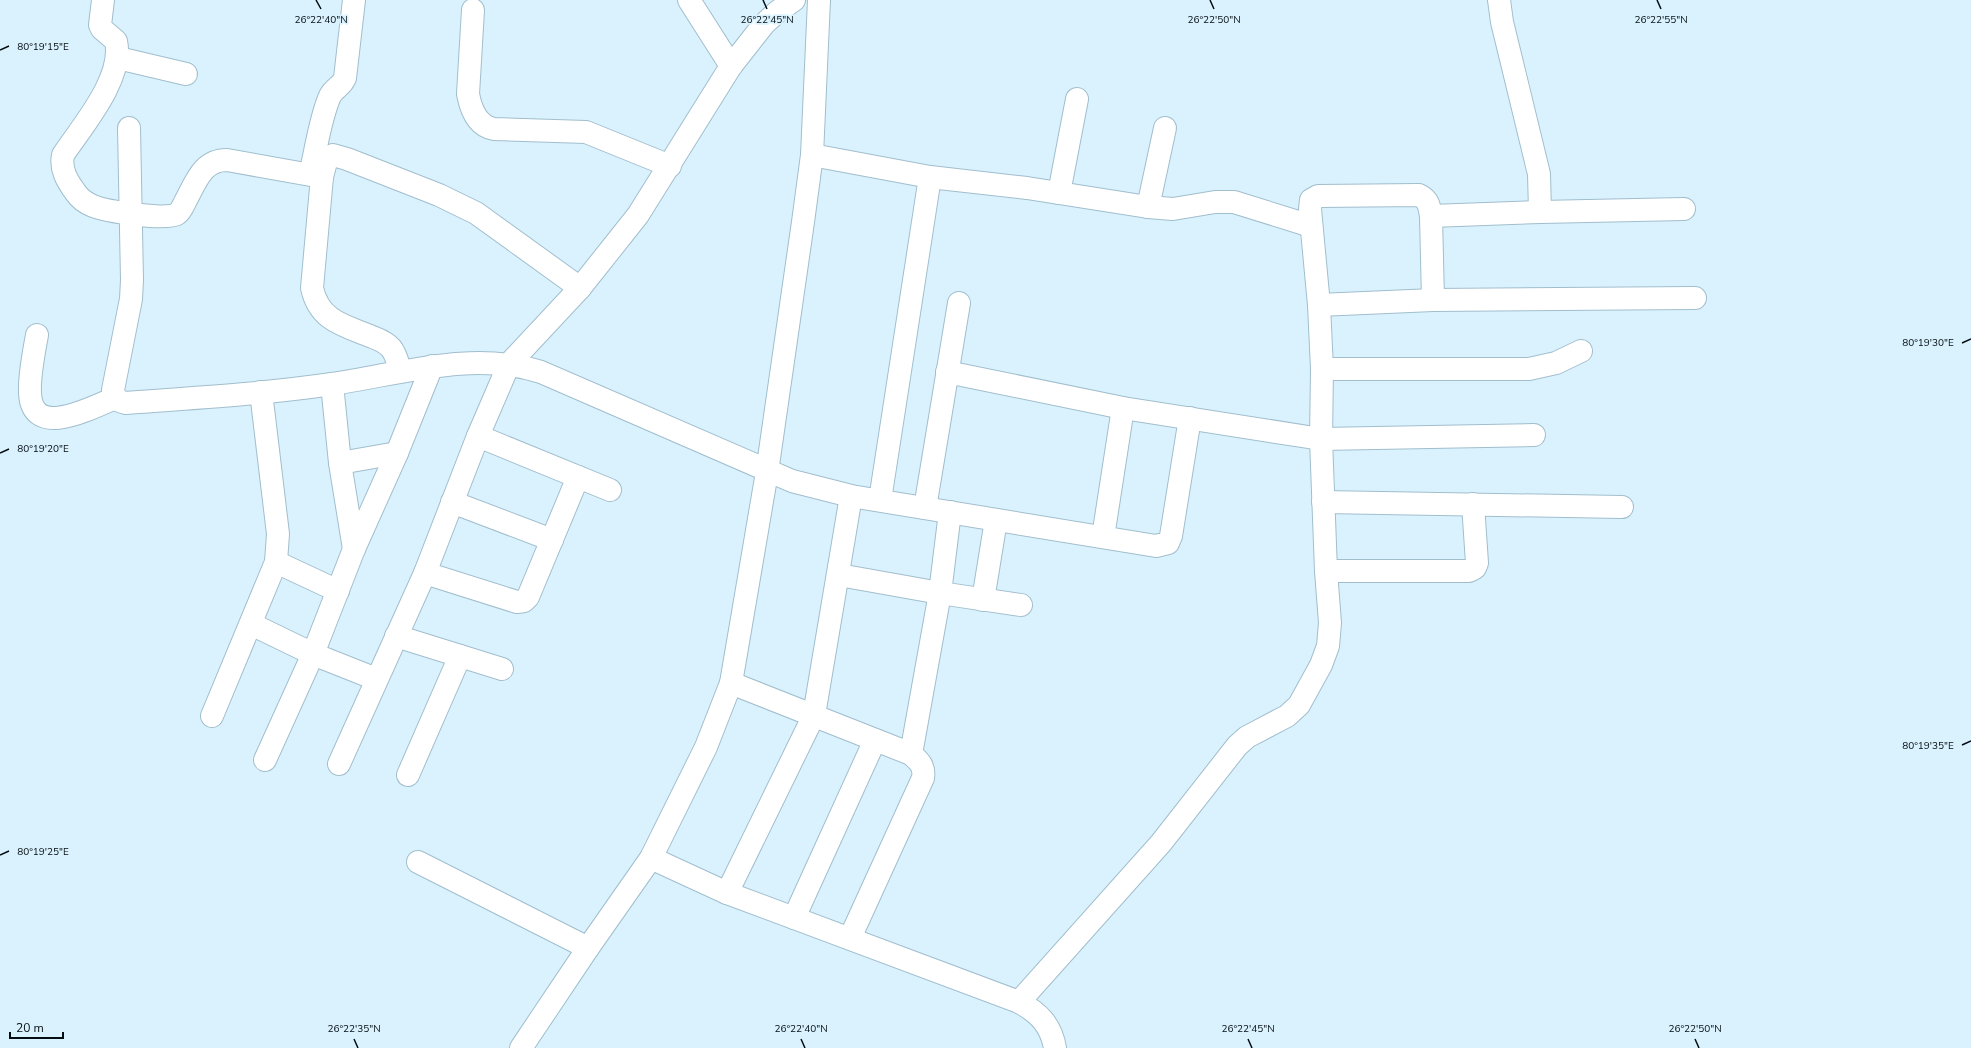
<svg xmlns="http://www.w3.org/2000/svg" width="1971" height="1048" font-family="'Nunito Sans',sans-serif">
	<style>
		.lines { fill: none; stroke-linecap: round; stroke-linejoin: round }
		.minor-casing { stroke: #a1becd; stroke-width: 24 }
		.minor { stroke: #fff; stroke-width: 22 }
		.ticks { fill: none; stroke: #040d12; stroke-width: 1.5 }
		.ticks-label { font-size: 10px; text-anchor: middle; fill: #040d12; stroke: #daf2fe; stroke-width: 3.5; stroke-linejoin: round; paint-order: stroke }
	</style>
	<rect width="100%" height="100%" fill="#daf2fe"/>
	<g class="lines">
		<!-- minor casing -->
		<g class="minor-casing">
			<g id="minor">
				<path d="M103 0 100 25 102 29 116 41C124 78 83 125 63 155 60 169 67 181 76 193 80 199 86 203 93 206 105 211 167 221 177 214 181 211 183 206 185 202 196 182 202 160 227 160L322 177"/>
				<path d="M689 0 731 66"/>
				<path d="M1499 0 1502 22 1539 174 1540 212"/>
				<path d="M473 10 468 94C471 110 477 126 494 129L586 132 670 166"/>
				<path d="M118 58 186 74"/>
				<path d="M129 128 132 280 131 299 113 390C115 399 117 401 126 403 194 398 263 394 332 384 400 374 473 350 541 372L792 481 851 496 1156 546 1168 543 1171 536 1190 418"/>
				<path d="M812 155 930 177 1027 188 1148 207 1173 209 1215 202H1234L1311 226"/>
				<path d="M310 174C316 151 320 118 330 96 334 88 342 86 345 78L354 0"/>
				<path d="M1059 193 1077 99"/>
				<path d="M1148 207 1165 128"/>
				<path d="M1431 216 1540 212 1684 209"/>
				<path d="M1319 305 1433 300 1695 298"/>
				<path d="M37 335C34 352 29 375 30 393 32 440 91 408 115 398"/>
				<path d="M1322 369H1529L1556 363 1581 351"/>
				<path d="M400 370C398 363 396 354 391 348 385 341 377 339 370 336 342 325 319 320 312 288L322 177 327 158 333 155 347 159 439 195 476 213 580 288"/>
				<path d="M947 372 1123 408 1321 439 1534 435"/>
				<path d="M332 384 340 463 354 549"/>
				<path d="M478 436 610 490"/>
				<path d="M340 463 397 453"/>
				<path d="M880 500 930 177"/>
				<path d="M452 502 552 540"/>
				<path d="M1323 502 1622 507"/>
				<path d="M925 508 959 303"/>
				<path d="M1103 537 1123 408"/>
				<path d="M276 562 338 591"/>
				<path d="M1326 571H1469L1475 568 1477 563 1473 504"/>
				<path d="M425 573 517 602 524 601 528 597 578 477"/>
				<path d="M839 575 940 593 1021 605"/>
				<path d="M983 600 996 520"/>
				<path d="M251 624 313 654 376 679"/>
				<path d="M396 636 502 669"/>
				<path d="M731 683 911 754C919 761 925 766 923 778L850 938"/>
				<path d="M212 716 276 562 278 534 261 392"/>
				<path d="M911 754 940 593 950 512"/>
				<path d="M265 760 313 654 354 549 397 453 432 366"/>
				<path d="M339 764 425 573 478 436 509 364 580 288 638 215 731 66 764 24 777 12 794 0"/>
				<path d="M408 775 460 656"/>
				<path d="M651 858 727 893 1019 1002C1039 1013 1051 1025 1055 1048"/>
				<path d="M418 862 588 948"/>
				<path d="M727 893 814 715 851 496"/>
				<path d="M794 918 875 740"/>
				<path d="M1019 1002 1161 843 1237 746 1247 737 1287 716 1299 705 1321 665 1328 646 1330 623 1326 571 1321 439 1322 369 1319 305 1310 209 1311 200 1318 196 1419 195C1429 200 1429 206 1431 216L1433 300"/>
				<path d="M521 1048 588 948 651 858 706 747 731 683 767 472 803 222 812 155 819 0"/>
			</g>
		</g>
		<!-- minor -->
		<use href="#minor" class="minor"/>
	</g>
	<!-- ticks -->
	<path class="ticks" d="M316 0 321 9M763 0 767 9M1210 0 1214 9M1657 0 1661 9M0 50 9 46M1962 343 1971 339M0 453 9 449M1962 745 1971 741M0 855 9 851M354 1039 358 1048M801 1039 805 1048M1248 1039 1252 1048M1695 1039 1699 1048"/>
	<g class="ticks-label">
		<text x="321" y="23">26°22'40"N</text>
		<text x="767" y="23">26°22'45"N</text>
		<text x="1214" y="23">26°22'50"N</text>
		<text x="1661" y="23">26°22'55"N</text>
		<text x="43" y="50">80°19'15"E</text>
		<text x="1928" y="346">80°19'30"E</text>
		<text x="43" y="452">80°19'20"E</text>
		<text x="1928" y="749">80°19'35"E</text>
		<text x="43" y="855">80°19'25"E</text>
		<text x="354" y="1032">26°22'35"N</text>
		<text x="801" y="1032">26°22'40"N</text>
		<text x="1248" y="1032">26°22'45"N</text>
		<text x="1695" y="1032">26°22'50"N</text>
	</g>
	<!-- scale -->
	<path d="M10 1032v6h53v-6" fill="none" stroke="#040d12" stroke-width="2"/>
	<text x="16" y="1032" font-size="12" fill="#040d12" stroke="#daf2fe" stroke-width="3" paint-order="stroke">20 m</text>
</svg>
